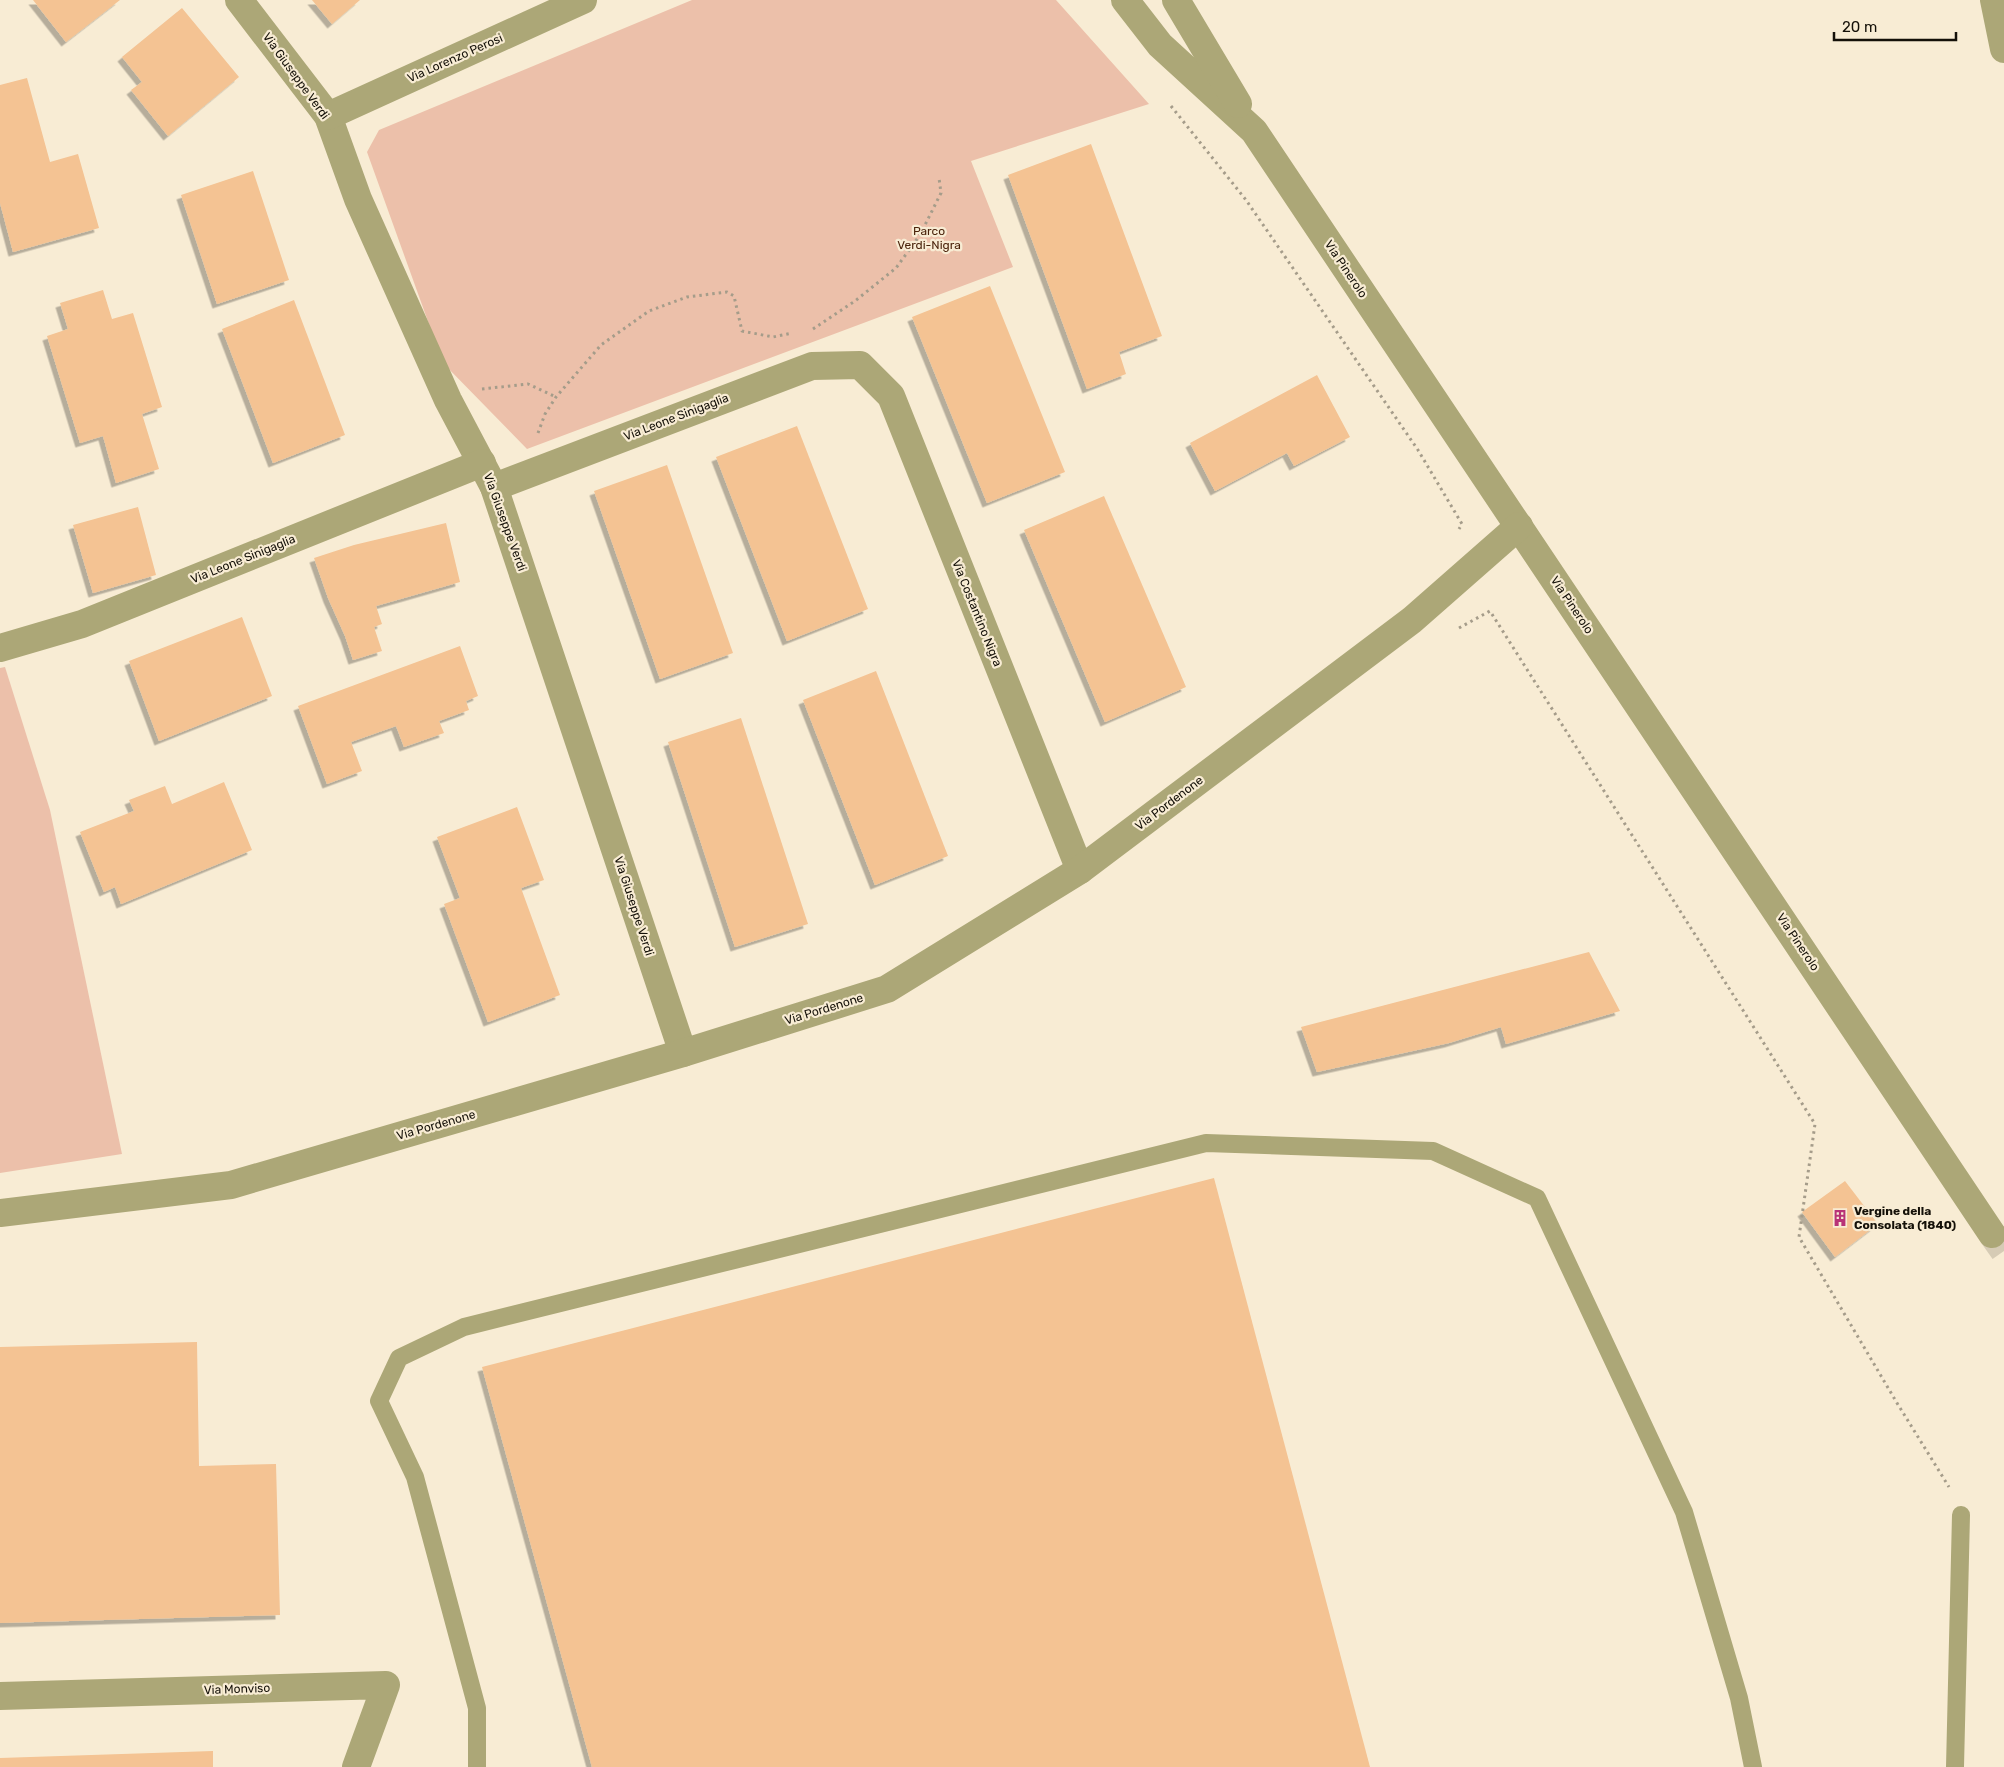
<svg xmlns="http://www.w3.org/2000/svg" width="2004" height="1767" font-family="Rubik,sans-serif">
	<style>
		.green { fill: #ecc0aa }
		.building { fill: #f4c393; filter: url(#shadow) }
		.lines { fill: none; stroke-linecap: round; stroke-linejoin: round }
		.minor-tunnel { stroke: #d6cbb5; stroke-width: 28; stroke-dasharray: 28 14; stroke-linecap: butt }
		.path { stroke: #a59c8a; stroke-width: 3; stroke-dasharray: 2.5 4; stroke-linecap: butt }
		.service { stroke: #aca777; stroke-width: 18 }
		.minor { stroke: #aca777; stroke-width: 28 }
		.labels { text-anchor: middle; stroke-width: 4.5; stroke-linejoin: round; paint-order: stroke }
		.street-label { font-size: 12px; fill: #141008; stroke: #f8ecd4 }
		.park-label { font-size: 12px; fill: #4a230b; stroke: #f8ecd4 }
		.poi-label { font-size: 12px; font-weight: bold; fill: #141008; stroke: #f8ecd4; text-anchor: start }
	</style>
	<defs>
		<filter id="shadow"><feDropShadow dx="-4.5" dy="4.5" stdDeviation="0" flood-color="#0004"/></filter>
	</defs>
	<rect width="100%" height="100%" fill="#f8ecd4"/>
	<!-- green -->
	<g class="green">
		<path d="M692 0H1056L1149 104 971 161 1013 267 527 449 443 363 367 152 379 130Z"/>
		<path d="M5 667 50 810 122 1154 0 1173V668Z"/>
	</g>
	<!-- building -->
	<g class="building">
		<path d="M33 0H120L66 42Z"/>
		<path d="M312 0H360L332 24Z"/>
		<path d="M182 8 239 77 168 136 131 90 142 82 122 57Z"/>
		<path d="M27 78 50 162 78 154 99 228 13 252 0 203V85Z"/>
		<path d="M1091 144 1162 336 1119 352 1126 374 1087 389 1008 175Z"/>
		<path d="M253 171 289 280 217 304 181 195Z"/>
		<path d="M990 286 1065 472 987 503 912 317Z"/>
		<path d="M103 290 112 319 133 313 162 407 142 414 159 469 116 483 103 436 80 443 47 336 68 329 60 303Z"/>
		<path d="M294 300 345 435 273 463 222 329Z"/>
		<path d="M1317 375 1350 437 1294 466 1287 453 1215 491 1190 443Z"/>
		<path d="M797 426 868 609 787 641 716 457Z"/>
		<path d="M667 465 733 653 660 679 594 491Z"/>
		<path d="M1104 496 1186 687 1105 722 1024 530Z"/>
		<path d="M138 507 156 575 93 593 73 525Z"/>
		<path d="M446 523 460 582 376 606 382 624 374 627 382 651 353 660 345 636 328 598 314 558 354 545Z"/>
		<path d="M242 617 272 696 159 741 129 661Z"/>
		<path d="M460 646 478 696 466 701 469 710 439 721 444 733 404 747 396 726 351 742 362 771 327 784 298 706Z"/>
		<path d="M876 671 948 856 875 885 803 700Z"/>
		<path d="M741 718 808 924 735 947 668 742Z"/>
		<path d="M224 782 252 850 121 904 115 887 104 892 80 832 134 811 129 800 165 786 172 804Z"/>
		<path d="M517 807 544 880 521 888 560 995 488 1022 444 904 460 898 437 837Z"/>
		<path d="M1589 952 1620 1011 1506 1044 1501 1027 1449 1043 1317 1072 1301 1027Z"/>
		<path d="M1214 1178 1370 1767H592L482 1367Z"/>
		<path d="M1845 1181 1878 1224 1835 1257 1802 1212Z"/>
		<path d="M197 1342 199 1466 276 1464 280 1615 0 1623V1347Z"/>
		<path d="M213 1751V1767H0V1758Z"/>
	</g>
	<g class="lines">
		<!-- minor-tunnel -->
		<path class="minor-tunnel" d="M1992 1234 2004 1251"/>
		<!-- path -->
		<g class="path">
			<path d="M1171 106 1246 200 1418 450 1462 524 1459 529"/>
			<path d="M813 329 855 301 896 268 920 235 941 193 939 178"/>
			<path d="M482 389 528 384 556 397"/>
			<path d="M538 433 545 414 556 397 601 345 649 311 687 297 727 292 734 296 742 331 773 337 792 333"/>
			<path d="M1459 628 1490 611 1815 1124 1799 1237 1897 1403 1949 1487"/>
		</g>
		<!-- service -->
		<g class="service">
			<path d="M477 1767V1708L415 1477 379 1401 399 1358 464 1327 1206 1143 1433 1151 1537 1198 1684 1512 1739 1698 1753 1767"/>
			<path d="M1955 1767 1961 1515"/>
		</g>
		<!-- minor -->
		<g class="minor">
			<path d="M239 0 328 116 358 199 448 400 494 487 683 1053"/>
			<path d="M1125 0 1160 45 1254 131 1992 1234"/>
			<path d="M1176 0 1238 104"/>
			<path d="M1994 0 2004 49"/>
			<path d="M328 116 583 0"/>
			<path d="M494 487 812 366 860 365 891 396 1080 870"/>
			<path d="M0 648 82 624 482 463"/>
			<path d="M0 1213 231 1185 683 1053 887 989 1080 870 1412 620 1519 526"/>
			<path d="M0 1696 386 1685 356 1767"/>
		</g>
	</g>
	<!-- icons -->
	<defs>
		<g id="building-bare" transform="scale(1.35)"><path d="M-4-6H4V6H1V3H-1V6H-4ZM-2.5-4.3h1.7v1.8h-1.7ZM.8-4.3h1.7v1.8H.8ZM-2.5-1h1.7V.8h-1.7ZM.8-1h1.7V.8H.8Z" fill="#b83377" stroke="#f8ecd4" stroke-width="2.5" paint-order="stroke"/></g>
	</defs>
	<g fill-rule="evenodd">
		<use href="#building-bare" x="1840" y="1218"/>
	</g>
	<g class="labels">
		<!-- street labels -->
		<g class="street-label">
			<text transform="translate(455 58) rotate(-24)" y="4">Via Lorenzo Perosi</text>
			<text transform="translate(296 76) rotate(54)" y="4">Via Giuseppe Verdi</text>
			<text transform="translate(1346 269) rotate(56)" y="4">Via Pinerolo</text>
			<text transform="translate(676 417) rotate(-21)" y="4">Via Leone Sinigaglia</text>
			<text transform="translate(505 522) rotate(70)" y="4">Via Giuseppe Verdi</text>
			<text transform="translate(243 559) rotate(-22)" y="4">Via Leone Sinigaglia</text>
			<text transform="translate(1572 605) rotate(56)" y="4">Via Pinerolo</text>
			<text transform="translate(977 613) rotate(68)" y="4">Via Costantino Nigra</text>
			<text transform="translate(1169 803) rotate(-37)" y="4">Via Pordenone</text>
			<text transform="translate(634 906) rotate(72)" y="4">Via Giuseppe Verdi</text>
			<text transform="translate(1798 942) rotate(56)" y="4">Via Pinerolo</text>
			<text transform="translate(824 1009) rotate(-17)" y="4">Via Pordenone</text>
			<text transform="translate(436 1125) rotate(-16)" y="4">Via Pordenone</text>
			<text transform="translate(237 1689) rotate(-2)" y="4">Via Monviso</text>
		</g>
		<!-- park labels -->
		<g class="park-label">
			<text x="929" y="235">Parco<tspan x="929" dy="14">Verdi-Nigra</tspan></text>
		</g>
		<!-- poi labels -->
		<g class="poi-label">
			<text x="1854" y="1215">Vergine della<tspan x="1854" dy="14">Consolata (1840)</tspan></text>
		</g>
	</g>
	<!-- scale -->
	<path d="M1834 32v8h122v-8" fill="none" stroke="#141008" stroke-width="2.5"/>
	<text x="1842" y="32" font-size="15" fill="#141008" stroke="#f8ecd4" stroke-width="4" paint-order="stroke">20 m</text>
</svg>
